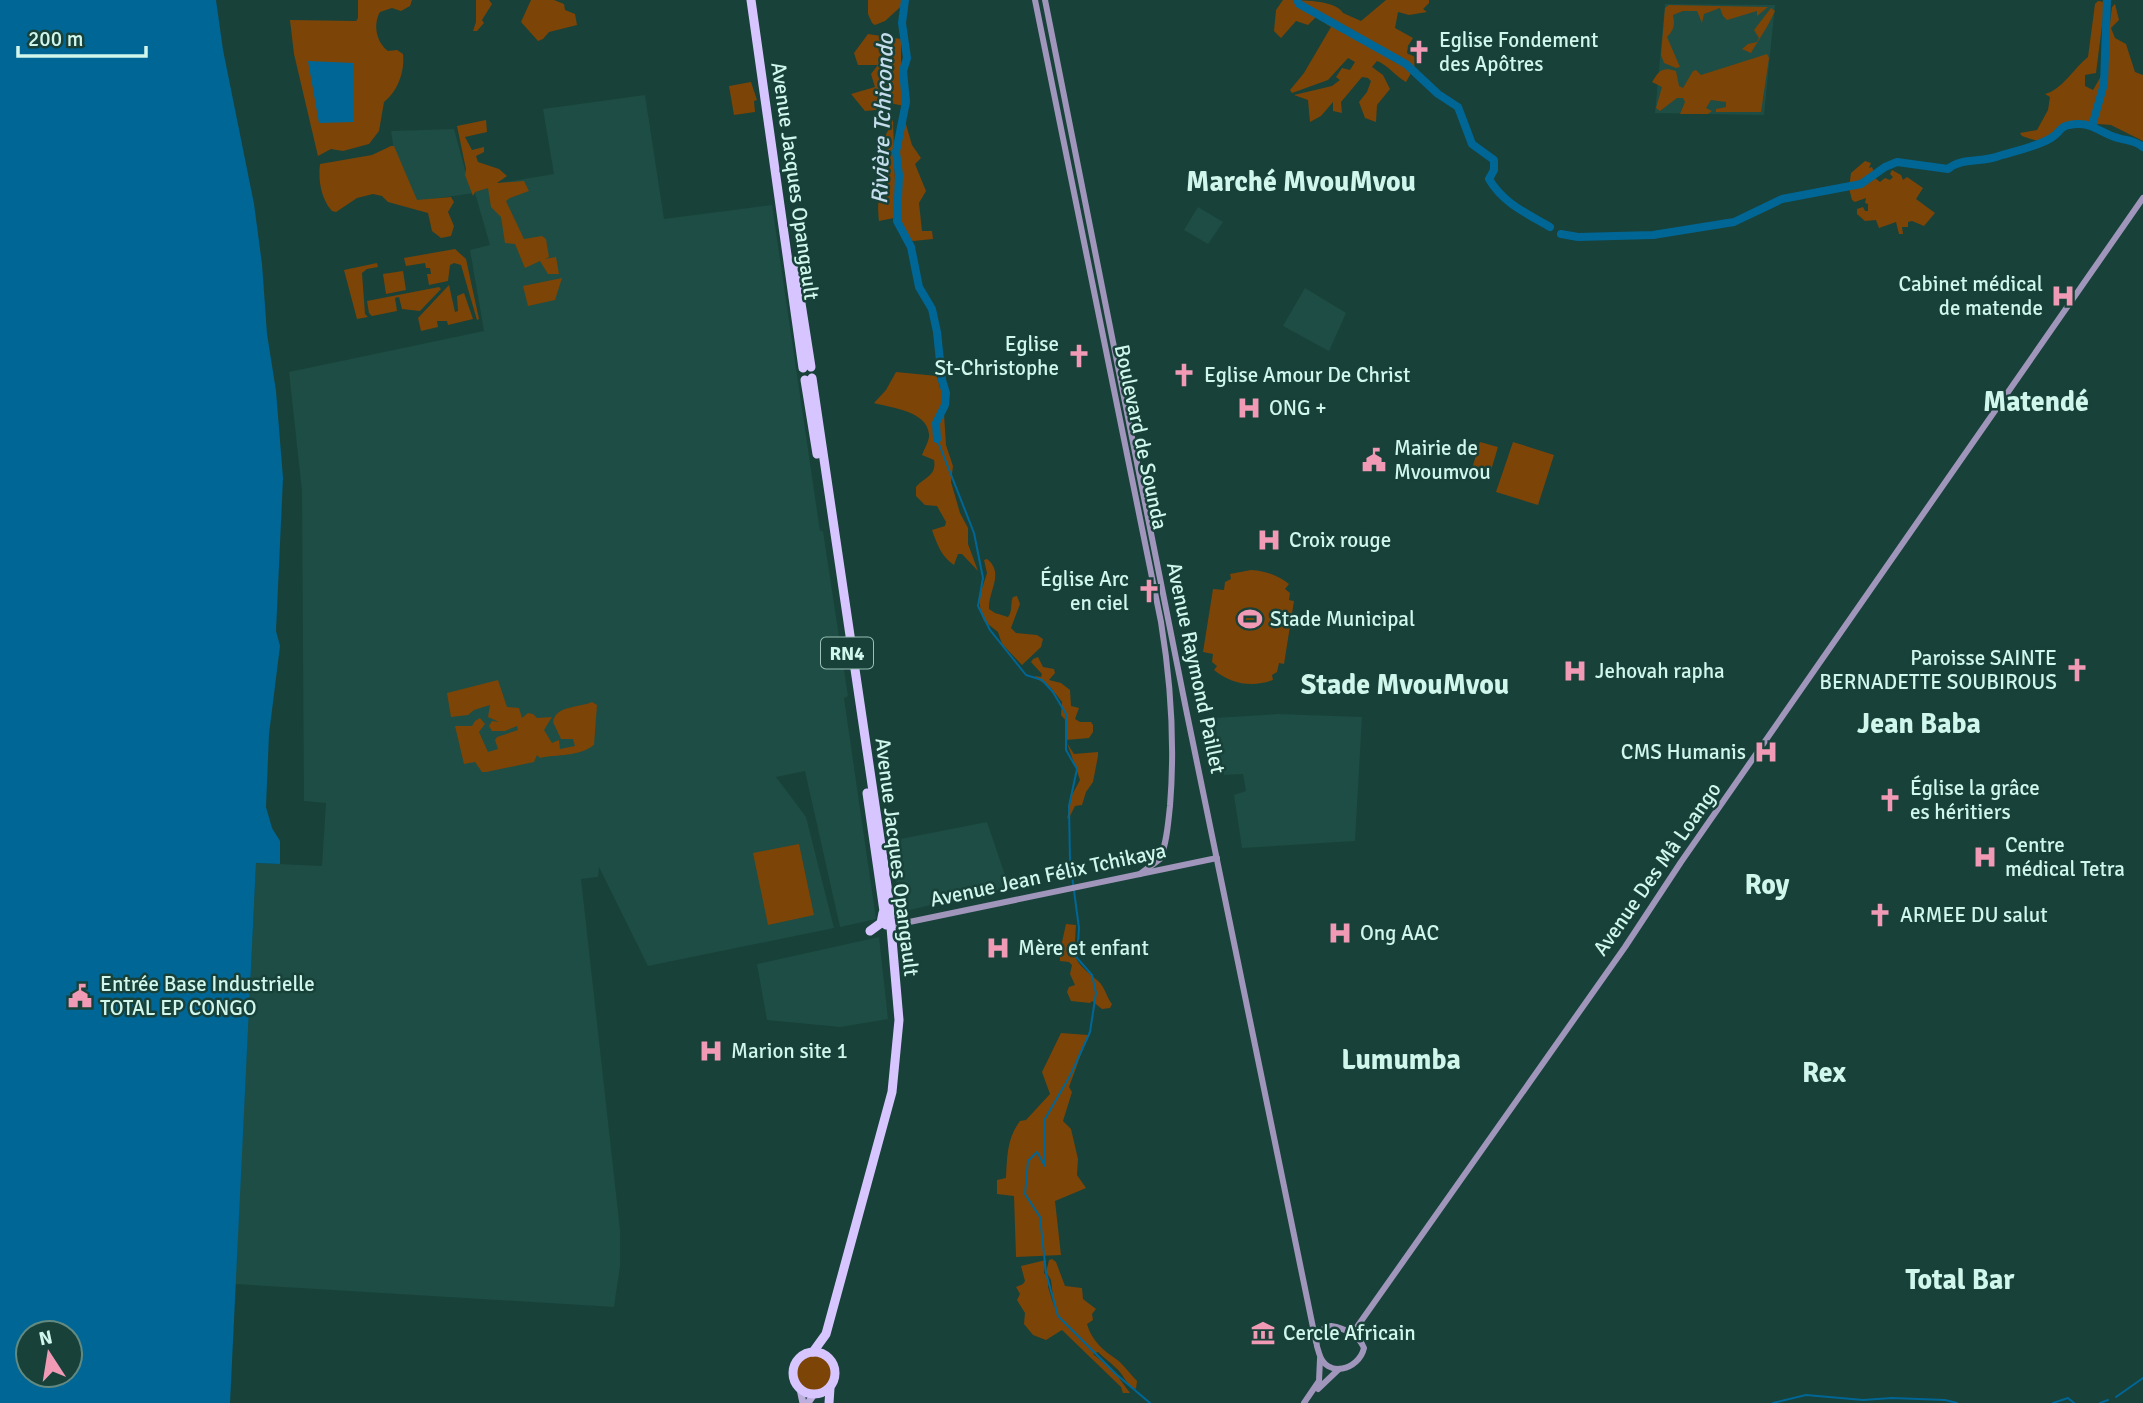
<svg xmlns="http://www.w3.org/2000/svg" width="2143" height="1403" font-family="Signika,sans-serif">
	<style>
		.built { fill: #1d4d44 }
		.green { fill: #7d4407 }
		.water { fill: #006696; fill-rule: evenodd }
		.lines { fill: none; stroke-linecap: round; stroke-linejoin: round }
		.stream { stroke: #006696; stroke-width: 2 }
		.river { stroke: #006696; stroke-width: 8 }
		.secondary { stroke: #a095ba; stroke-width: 6 }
		.primary { stroke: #bdaede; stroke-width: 7 }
		.highway { stroke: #d7c5ff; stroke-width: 9 }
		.labels { text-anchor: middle; stroke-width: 5; stroke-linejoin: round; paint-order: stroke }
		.shield { fill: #184139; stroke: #9ac0b7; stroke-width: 2 }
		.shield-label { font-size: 19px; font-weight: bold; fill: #d1f7ed }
		.poi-label { font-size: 21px; fill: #d1f7ed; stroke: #184139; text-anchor: start }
		.street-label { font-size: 21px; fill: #d1f7ed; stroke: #184139 }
		.water-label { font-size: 23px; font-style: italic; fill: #c5dcec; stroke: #184139 }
		.district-label { font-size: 28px; font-weight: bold; fill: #d1f7ed; stroke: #184139 }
	</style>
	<rect width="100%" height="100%" fill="#184139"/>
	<!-- built -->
	<g class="built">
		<path d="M1665 4 1775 5 1764 115 1655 113Z"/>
		<path d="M645 95 664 219 772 205 820 531H823L848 696 844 698 876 919 840 927 805 771 776 777 806 817 834 928 648 966 599 867 598 877 581 879 620 1230V1266L614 1307 235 1284 256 863 322 866 326 803 304 801 302 491 289 372 484 331 470 250 490 245 475 193 402 203 391 131 454 129 470 188 554 174 543 109Z"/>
		<path d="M1198 207 1223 222 1208 244 1184 230Z"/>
		<path d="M1305 288 1346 313 1329 351 1283 326Z"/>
		<path d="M1278 714 1362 717 1355 841 1242 848 1234 795 1246 791 1243 774 1224 775 1214 718Z"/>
		<path d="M987 822 1009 887 901 912 890 841Z"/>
		<path d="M879 937 888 1019 840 1027 767 1020 757 964Z"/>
	</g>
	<!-- green -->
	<g class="green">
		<path d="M358 0H412L410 6 401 11 392 8 380 12C373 24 376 42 388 51L397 50 403 54C405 71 398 91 384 102L379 131 369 144 343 151 331 149 318 156 294 54 290 20 356 21 358 18Z"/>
		<path d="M476 0H489L492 4 482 20 484 23 477 31H473L476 22Z"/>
		<path d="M531 0H554L564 4 565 10 575 14 577 25 549 32 543 39 538 41 521 22Z"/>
		<path d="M868 0H908L885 21 875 25 872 23 868 14Z"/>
		<path d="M1283 0C1301 0 1336 0 1343 13L1361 21 1386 0H1429V3L1423 9 1427 12 1409 15 1398 12 1395 28 1413 38 1408 46 1407 53 1419 59 1406 82C1395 76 1388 65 1377 61L1372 67 1383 75 1390 89 1377 105 1376 122 1365 118 1359 102 1367 92 1371 81 1368 78 1362 77 1341 102 1342 113 1333 111V102L1321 116 1310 122 1308 100 1294 95 1332 86 1340 80 1336 77 1342 68 1350 70 1355 62 1348 58 1328 80 1292 93 1290 90 1304 73 1331 27 1316 17 1308 25 1296 21 1281 38 1274 31 1276 10Z"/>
		<path d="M2098 1 2105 2 2096 73 2085 75V86L2093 90 2104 71 2112 7 2115 4 2119 20 2111 28 2115 38 2126 44 2135 72 2143 75V141L2111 125 2098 124 2096 127C2084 124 2067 122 2057 131 2052 135 2051 140 2044 141 2037 142 2029 138 2022 136L2020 133 2037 130 2048 110 2050 97 2045 94C2062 90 2074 68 2088 57L2095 4Z"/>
		<path d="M1669 5 1768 7 1757 16V11L1727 20 1723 16 1720 8 1704 14 1702 23 1697 11H1683L1673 15C1675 25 1674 30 1667 37L1680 67 1676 68 1664 63 1661 55 1665 8Z"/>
		<path d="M1771 8 1775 11C1768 27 1759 39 1751 53L1742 49 1748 44 1757 42 1759 38 1754 30Z"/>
		<path d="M868 34 901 39V77L904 106 881 101 876 110 865 111 851 94 875 87 871 74 878 65H858L854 53Z"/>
		<path d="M1767 54 1769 58 1761 112H1716V109L1726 107V102L1711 100 1706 108 1712 111 1708 114H1680L1685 102 1683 98H1677L1660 111 1656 108 1662 87 1652 82C1660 70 1662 67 1676 71L1679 86 1683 88 1693 71 1696 70 1701 75Z"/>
		<path d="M751 82 757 100 754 101 755 112 734 115 729 86Z"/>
		<path d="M903 114 912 145 921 158 915 164 926 191 919 203 922 231H932L933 239 913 241 897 230 898 224 894 218 879 221C878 208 876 193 888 186 887 173 877 166 877 155 876 152 891 127 893 119L896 214 900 218C905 183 892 148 903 114Z"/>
		<path d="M486 120 487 132 465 137 472 150 484 147V152L476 156 478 162 499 169 507 176 497 183 524 181 529 191 510 198 506 201 524 239 542 236 546 239 549 257 545 259 556 257 559 274H548L540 261 525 268 515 244 505 243 501 217 491 207 488 188 475 192 473 196 465 175 466 169 457 126Z"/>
		<path d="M391 146H394L417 200 451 197 454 202 448 212 454 226 451 236 441 238 432 231 428 213 388 202 382 196 373 194 357 198 336 212 332 211C321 199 318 180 320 164L372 155Z"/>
		<path d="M1865 161 1871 163 1869 168 1872 167 1875 174 1880 173 1875 178 1880 182 1885 178 1890 180 1893 177 1890 174 1892 170 1901 175 1903 180 1907 177 1923 188 1916 199 1935 213 1924 226 1912 221 1908 222V227H1902L1903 234H1899L1896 222 1879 228 1876 220 1865 221 1857 214V209L1863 207 1865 211H1868V204L1865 203 1866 198 1855 202 1852 200 1849 188 1851 173Z"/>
		<path d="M455 249 466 259 479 319 477 320 461 265 454 263 450 265 448 281 429 285 427 274H431L430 268H426L425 263 406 266 404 258Z"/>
		<path d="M377 263 378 267 367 269 362 273 365 314 368 317 357 319 344 270Z"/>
		<path d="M403 271 406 290 386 294 383 274Z"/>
		<path d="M562 278 555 300 528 306 523 286Z"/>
		<path d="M449 285 455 312 458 311 457 296 464 293 473 319 448 325 447 321H437L438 327 421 331 418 318Z"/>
		<path d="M439 287 441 289 420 311 402 309 399 297 395 298 397 311 372 316 369 313 367 301Z"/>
		<path d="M896 372 937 376 940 388 948 393 944 414 946 445 953 466 951 482 960 513 968 528V544L978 571 962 554H958L954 565C941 556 937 544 932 530L945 526 946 522 937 506 925 505 916 496V487C924 477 937 476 934 460L922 455C924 449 930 440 929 434 927 411 892 408 874 403L886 390Z"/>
		<path d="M1480 442 1498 447 1489 477 1471 472Z"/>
		<path d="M1513 442 1554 455 1538 505 1496 492Z"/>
		<path d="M987 559C1005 573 988 591 989 609L995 613 1008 617C1013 611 1010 603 1013 597L1017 596 1020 604 1011 628 1016 633 1037 635 1043 639 1041 647 1022 665 1002 644 998 632 984 621 981 614 979 598 987 573 984 560Z"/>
		<path d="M1251 570C1266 571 1277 575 1289 584L1285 589 1290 593 1289 600 1294 601 1284 664 1279 663 1277 672 1272 675 1273 680C1252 688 1231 684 1214 670L1217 666 1212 662 1213 654 1203 652 1213 589 1224 590 1225 582 1231 579 1230 574Z"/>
		<path d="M1038 657 1043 667 1054 669 1055 673 1049 680 1061 683 1070 690 1071 706 1079 708 1075 719 1080 722H1091L1093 725V732L1089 738 1066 740 1067 722 1061 715 1062 702 1051 688 1036 678 1035 676 1041 677 1042 674 1031 662 1033 659Z"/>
		<path d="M498 680 507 707 519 708 522 718 528 713 533 714 537 718 552 717 544 730 552 743 559 740 560 749 575 746 573 739H561L553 722C556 705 579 708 592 702L597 705 594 745C579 757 557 754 540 758L537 755 534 762 486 772H482L475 762 464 764 455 726H472L475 721 480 718 485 724 479 732 488 752 498 749 495 740 497 737 518 730 517 726 505 731H492L489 726 492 721 499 722 488 717 490 705 474 710 468 715 451 717 447 693Z"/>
		<path d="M1067 743 1074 754 1098 752V756L1093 782 1086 792 1082 805 1075 806 1070 816 1067 819 1072 795 1080 780Z"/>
		<path d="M799 844 814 915 768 925 753 853Z"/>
		<path d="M1066 924 1076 925C1074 961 1071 958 1098 981 1104 985 1107 998 1112 1004L1110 1008 1102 1009 1092 1001 1090 1003 1071 1001 1067 992 1069 987 1075 985 1070 974 1072 965 1069 962 1060 961V951Z"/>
		<path d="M1061 1033 1088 1035 1069 1087 1072 1092 1063 1121 1071 1129 1078 1159 1077 1175 1086 1188 1055 1201 1061 1255 1016 1257 1014 1196 997 1194V1180L1006 1178C1007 1157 1007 1138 1020 1121L1026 1120 1050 1094 1042 1072Z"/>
		<path d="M1052 1259 1056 1262 1065 1286 1082 1288 1083 1299 1096 1309 1092 1314 1093 1320 1087 1324C1091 1340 1104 1351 1116 1359 1123 1364 1130 1374 1137 1381L1136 1389C1126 1386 1124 1374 1116 1368 1110 1362 1104 1358 1098 1352L1093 1354 1113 1370 1130 1393H1123L1121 1387 1062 1330 1046 1340 1033 1335 1024 1324 1025 1313 1017 1300 1020 1294 1016 1287 1023 1284 1025 1281 1021 1266 1046 1260 1044 1273 1049 1279 1048 1287 1054 1306 1051 1280 1046 1272 1049 1260Z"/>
		<circle cx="814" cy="1373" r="19"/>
	</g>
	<!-- water -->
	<g class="water">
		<path d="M0 0H216L223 50 254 204 262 264 267 334 276 391 283 478 276 631 280 646 269 734 266 807 272 828 280 841V864L256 863 230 1403H0ZM70 1333V1375H28V1333Z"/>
		<path d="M308 61 354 63 353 122 319 123Z"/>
	</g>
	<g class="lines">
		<!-- stream -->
		<g class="stream">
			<path d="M937 439 974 533 983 578 978 606 990 630 1026 675 1042 680 1053 692 1066 714V750L1077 769 1069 806 1070 861 1079 928 1077 958 1092 975 1096 993 1090 1032 1071 1074 1045 1119V1166L1037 1152 1028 1161 1025 1194 1040 1217 1046 1273 1058 1316 1117 1375 1150 1403"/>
			<path d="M2116 1397 2143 1378"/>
			<path d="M1773 1403 1806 1395 1863 1400 1892 1398 1945 1400 1957 1403"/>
			<path d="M2053 1403 2068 1398 2074 1403"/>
			<path d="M2100 1403 2108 1400"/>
		</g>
		<!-- river -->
		<g class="river">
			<path d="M905 0 902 23 907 58 903 71 906 102 896 152 899 175 897 221 911 247 919 287 932 309 937 332 942 380 946 393 945 405 936 423 937 439"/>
			<path d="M1297 0 1299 4 1406 64 1438 94 1458 107 1472 144 1494 160V170L1489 179C1503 203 1526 213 1550 227"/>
			<path d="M2092 126 2104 84 2107 0"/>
			<path d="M1561 234 1578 237 1653 235 1734 222 1782 199 1861 184 1885 167 1897 162 1948 169C1962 157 1981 163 1999 156 2015 151 2036 147 2051 138 2063 131 2057 125 2078 124 2093 123 2104 135 2118 138 2128 141 2134 140 2143 147"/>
		</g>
		<!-- secondary -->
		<g class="secondary">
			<path d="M1035 0 1161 622C1171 683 1175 744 1170 806 1168 823 1167 843 1160 859L1140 874"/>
			<path d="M1045 0 1186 709 1316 1342"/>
			<path d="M890 926 1217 858"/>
			<path d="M1331 1326C1344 1328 1359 1335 1364 1348 1359 1370 1326 1379 1319 1353 1316 1345 1315 1339 1319 1331Z"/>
			<path d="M1352 1334 1625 947 1681 862 2143 198"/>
			<path d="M1318 1389 1339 1369"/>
			<path d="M1304 1403 1319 1381 1320 1359"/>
		</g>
		<!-- primary -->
		<g class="primary">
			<path d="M800 1389 803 1403"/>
			<path d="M808 1403 814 1394"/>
		</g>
		<!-- highway -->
		<g class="highway">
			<path d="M751 0 803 368"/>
			<path d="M795 265 811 367"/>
			<path d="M812 378 888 893 899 1020 892 1092 826 1334 813 1352"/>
			<path d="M805 380 817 454"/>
			<path d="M867 793 886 925"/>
			<path d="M870 931 881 923 883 913"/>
			<circle cx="814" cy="1373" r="21"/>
			<path d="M829 1403 830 1388"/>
		</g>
	</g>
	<!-- icons -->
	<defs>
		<g id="church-bare" transform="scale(1.89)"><path d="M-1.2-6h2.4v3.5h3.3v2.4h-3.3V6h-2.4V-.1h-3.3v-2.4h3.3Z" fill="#f09ab6" stroke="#184139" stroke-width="2.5" paint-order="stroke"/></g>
		<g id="hospital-bare" transform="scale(1.89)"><path d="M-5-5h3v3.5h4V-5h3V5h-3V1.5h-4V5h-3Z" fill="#f09ab6" stroke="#184139" stroke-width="2.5" paint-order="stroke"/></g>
		<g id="civic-bare" transform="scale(1.89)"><path d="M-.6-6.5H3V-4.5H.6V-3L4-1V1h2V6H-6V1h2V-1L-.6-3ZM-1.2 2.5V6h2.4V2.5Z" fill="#f09ab6" stroke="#184139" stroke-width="2.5" paint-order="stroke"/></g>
		<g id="stadium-bare" transform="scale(1.89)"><path d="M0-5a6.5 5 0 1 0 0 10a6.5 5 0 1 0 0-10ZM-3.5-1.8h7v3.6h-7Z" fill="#f09ab6" stroke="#184139" stroke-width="2.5" paint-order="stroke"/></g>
		<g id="museum-bare" transform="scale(1.89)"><path d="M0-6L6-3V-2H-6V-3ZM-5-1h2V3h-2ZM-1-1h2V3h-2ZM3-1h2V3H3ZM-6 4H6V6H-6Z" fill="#f09ab6" stroke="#184139" stroke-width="2.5" paint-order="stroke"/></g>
	</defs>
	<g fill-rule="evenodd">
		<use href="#church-bare" x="1419" y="52"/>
		<use href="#hospital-bare" x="2063" y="296"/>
		<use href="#church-bare" x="1079" y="356"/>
		<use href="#church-bare" x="1184" y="375"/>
		<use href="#hospital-bare" x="1249" y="408"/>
		<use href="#civic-bare" x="1374" y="460"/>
		<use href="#hospital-bare" x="1269" y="540"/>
		<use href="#church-bare" x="1149" y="591"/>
		<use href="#stadium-bare" x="1250" y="619"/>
		<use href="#church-bare" x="2077" y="670"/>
		<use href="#hospital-bare" x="1575" y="671"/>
		<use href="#hospital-bare" x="1766" y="752"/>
		<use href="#church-bare" x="1890" y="800"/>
		<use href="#hospital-bare" x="1985" y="857"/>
		<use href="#church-bare" x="1880" y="915"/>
		<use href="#hospital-bare" x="1340" y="933"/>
		<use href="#hospital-bare" x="998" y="948"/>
		<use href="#civic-bare" x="80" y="996"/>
		<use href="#hospital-bare" x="711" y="1051"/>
		<use href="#museum-bare" x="1263" y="1333"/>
	</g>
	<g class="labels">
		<!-- shield labels -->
		<rect class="shield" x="821" y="637.5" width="52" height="31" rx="5"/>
		<g class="shield-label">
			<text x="847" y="660">RN4</text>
		</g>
		<!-- poi labels -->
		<g class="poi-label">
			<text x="1439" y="47">Eglise Fondement<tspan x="1439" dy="24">des Apôtres</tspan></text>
			<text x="2043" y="291" text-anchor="end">Cabinet médical<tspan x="2043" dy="24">de matende</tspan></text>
			<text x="1059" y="351" text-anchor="end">Eglise<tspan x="1059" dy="24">St-Christophe</tspan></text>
			<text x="1204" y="382">Eglise Amour De Christ</text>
			<text x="1269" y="415">ONG +</text>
			<text x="1394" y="455">Mairie de<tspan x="1394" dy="24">Mvoumvou</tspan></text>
			<text x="1289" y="547">Croix rouge</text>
			<text x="1129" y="586" text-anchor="end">Église Arc<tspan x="1129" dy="24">en ciel</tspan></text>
			<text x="1270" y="626">Stade Municipal</text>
			<text x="2057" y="665" text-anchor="end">Paroisse SAINTE<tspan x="2057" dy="24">BERNADETTE SOUBIROUS</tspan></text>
			<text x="1595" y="678">Jehovah rapha</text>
			<text x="1746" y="759" text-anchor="end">CMS Humanis</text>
			<text x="1910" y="795">Église la grâce<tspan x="1910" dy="24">es héritiers</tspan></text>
			<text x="2005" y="852">Centre<tspan x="2005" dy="24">médical Tetra</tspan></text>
			<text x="1900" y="922">ARMEE DU salut</text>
			<text x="1360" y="940">Ong AAC</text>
			<text x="1018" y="955">Mère et enfant</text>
			<text x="100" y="991">Entrée Base Industrielle<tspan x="100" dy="24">TOTAL EP CONGO</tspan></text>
			<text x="731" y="1058">Marion site 1</text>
			<text x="1283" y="1340">Cercle Africain</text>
		</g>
		<!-- street labels -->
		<g class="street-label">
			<text transform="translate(795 181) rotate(82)" y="7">Avenue Jacques Opangault</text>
			<text transform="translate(1141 437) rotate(78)" y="7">Boulevard de Sounda</text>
			<text transform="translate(1196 668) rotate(78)" y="7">Avenue Raymond Paillet</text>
			<text transform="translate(897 857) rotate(83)" y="7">Avenue Jacques Opangault</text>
			<text transform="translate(1657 869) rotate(-55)" y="7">Avenue Des Mâ Loango</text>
			<text transform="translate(1048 875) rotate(-12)" y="7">Avenue Jean Félix Tchikaya</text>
		</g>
		<!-- water labels -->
		<g class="water-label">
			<text transform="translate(882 119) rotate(-88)" y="8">Rivière Tchicondo</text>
		</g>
		<!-- district labels -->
		<g class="district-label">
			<text x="1301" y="191">Marché MvouMvou</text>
			<text x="2036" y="411">Matendé</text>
			<text x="1405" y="694">Stade MvouMvou</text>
			<text x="1919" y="733">Jean Baba</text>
			<text x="1767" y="894">Roy</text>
			<text x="1401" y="1069">Lumumba</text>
			<text x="1824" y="1082">Rex</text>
			<text x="1960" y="1289">Total Bar</text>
		</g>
	</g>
	<!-- north arrow -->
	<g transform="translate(49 1354) rotate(348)"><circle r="33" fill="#184139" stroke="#628a81" stroke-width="2"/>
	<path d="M0-5L12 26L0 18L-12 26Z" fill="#f09ab6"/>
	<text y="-10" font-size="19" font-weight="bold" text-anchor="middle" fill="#d1f7ed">N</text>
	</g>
	<!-- scale -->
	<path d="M18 46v10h128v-10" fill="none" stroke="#d1f7ed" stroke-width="3.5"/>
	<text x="28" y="46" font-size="21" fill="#d1f7ed" stroke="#184139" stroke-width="5" paint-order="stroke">200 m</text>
</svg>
